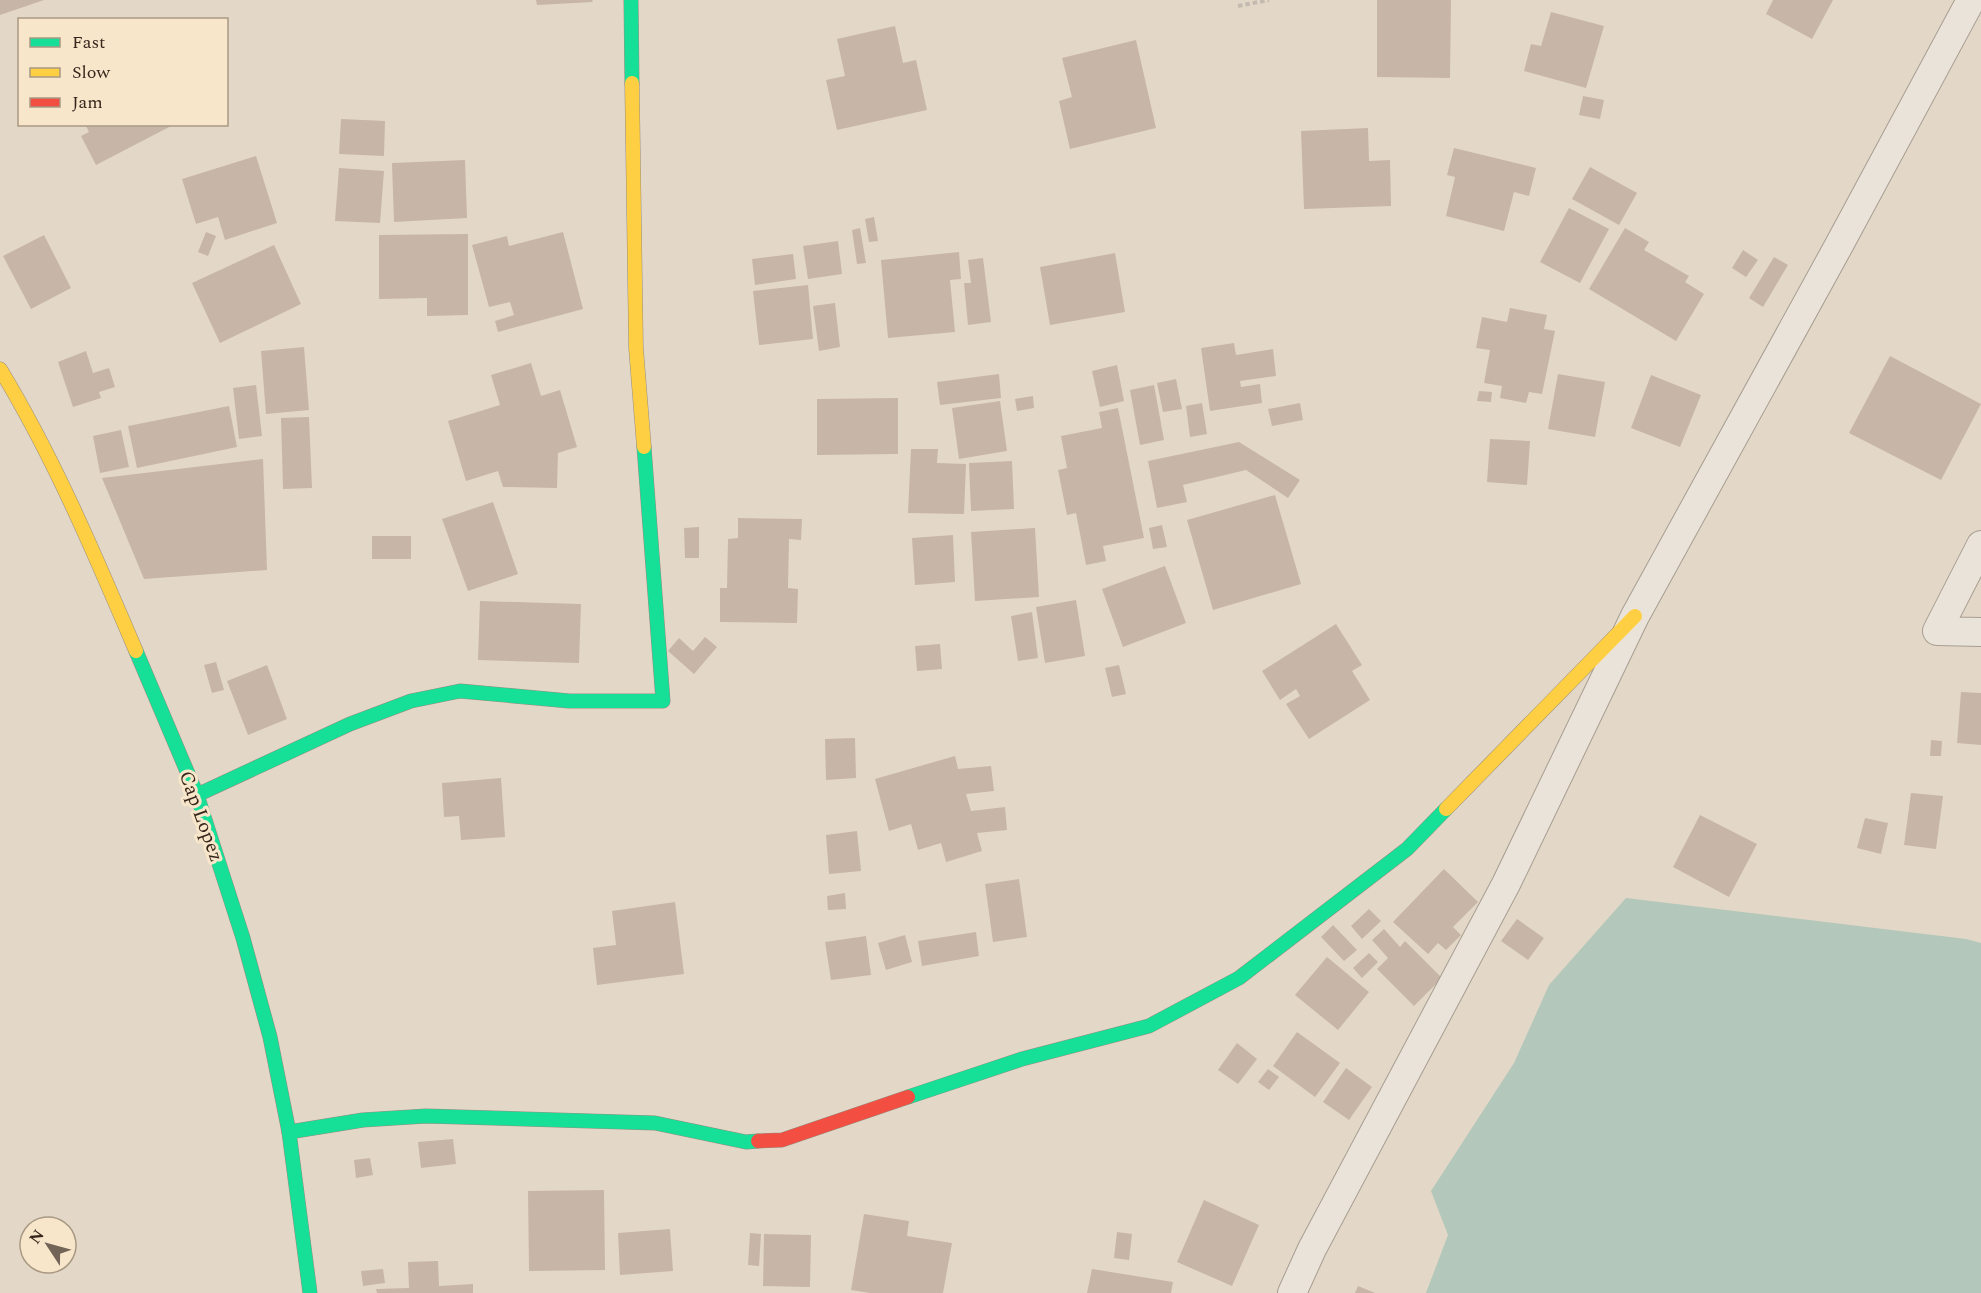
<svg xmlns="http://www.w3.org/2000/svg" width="1981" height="1293" font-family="Spectral,serif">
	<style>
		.water { fill: #b3c7ba }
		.building { fill: #c7b5a8 }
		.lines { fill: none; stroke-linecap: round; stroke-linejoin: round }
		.street-casing { stroke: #a79d91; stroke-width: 30 }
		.fast-casing { stroke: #978d81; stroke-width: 15 }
		.slow-casing { stroke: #978d81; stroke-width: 15 }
		.jam-casing { stroke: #978d81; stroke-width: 15 }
		.path { stroke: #c3bab0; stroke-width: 4; stroke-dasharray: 4.5 3; stroke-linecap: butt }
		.street { stroke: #eae3d9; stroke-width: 28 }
		.fast { stroke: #16e098; stroke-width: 14 }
		.slow { stroke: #ffcf43; stroke-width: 14 }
		.jam { stroke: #f24e42; stroke-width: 14 }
		.labels { text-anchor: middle; stroke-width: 6; stroke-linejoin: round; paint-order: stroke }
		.street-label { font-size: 20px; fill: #35251a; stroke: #f7e6ca }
	</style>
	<rect width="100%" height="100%" fill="#e3d8c7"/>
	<!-- water -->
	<path class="water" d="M1626 898 1966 939 1981 943V1293H1426L1448 1235 1431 1191 1514 1063 1549 985Z"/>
	<!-- building -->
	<g class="building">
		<path d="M0 0H44L0 15Z"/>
		<path d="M536 0H592L593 2 537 5Z"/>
		<path d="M1377 0H1451L1450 78 1377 77Z"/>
		<path d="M1773 0H1833L1812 39 1766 14Z"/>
		<path d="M1551 12 1604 26 1586 88 1524 71 1531 44 1541 46Z"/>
		<path d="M895 26 903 63 916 60 927 110 837 130 826 80 845 76 837 39Z"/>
		<path d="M1136 40 1156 128 1070 149 1059 101 1072 97 1062 58Z"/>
		<path d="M1583 96 1604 100 1600 119 1579 115Z"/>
		<path d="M341 119 385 121 384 156 339 154Z"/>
		<path d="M85 124H175L96 165 81 136 89 132Z"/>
		<path d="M1368 128 1369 161 1390 160 1391 206 1304 209 1301 131Z"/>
		<path d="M1454 148 1536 168 1529 196 1514 192 1504 231 1446 216 1455 177 1447 175Z"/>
		<path d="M256 156 277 223 225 240 218 217 196 224 182 179Z"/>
		<path d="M465 160 467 218 394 222 392 163Z"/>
		<path d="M1590 167 1637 193 1619 225 1572 199Z"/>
		<path d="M339 168 384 171 380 223 335 221Z"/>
		<path d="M1569 208 1609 229 1580 283 1540 262Z"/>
		<path d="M874 217 878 241 869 242 865 219Z"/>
		<path d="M860 228 866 263 857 264 852 230Z"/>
		<path d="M1625 228 1649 242 1644 250 1689 276 1685 282 1704 294 1676 341 1589 289Z"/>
		<path d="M206 232 216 236 208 256 198 252Z"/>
		<path d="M563 232 583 309 498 332 495 321 514 315 510 302 489 307 472 245 507 236 509 246Z"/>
		<path d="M468 234V315L427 316V298L379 299V235Z"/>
		<path d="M44 235 71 288 31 309 3 256Z"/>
		<path d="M838 241 842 274 808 279 803 246Z"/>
		<path d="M274 245 301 304 220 343 192 283Z"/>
		<path d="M1743 250 1758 260 1746 277 1732 268Z"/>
		<path d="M959 252 961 279 950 280 955 332 888 338 881 260Z"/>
		<path d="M1115 253 1125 312 1050 325 1040 267Z"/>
		<path d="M793 254 796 279 755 285 752 259Z"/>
		<path d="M1774 257 1788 265 1763 307 1749 298Z"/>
		<path d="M983 258 991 322 968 325 964 283H971L968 260Z"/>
		<path d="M808 285 813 339 759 345 753 291Z"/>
		<path d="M835 303 840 347 819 351 813 306Z"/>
		<path d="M1510 308 1547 315 1544 329 1555 331 1542 394 1529 392 1526 403 1500 398 1502 386 1484 383 1490 350 1476 348 1482 317 1507 322Z"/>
		<path d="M1234 343 1236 355 1273 349 1276 376 1240 381 1241 387 1260 384 1262 403 1210 411 1201 348Z"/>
		<path d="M304 347 309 410 266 414 261 351Z"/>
		<path d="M86 351 93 373 109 368 115 387 99 392 101 398 73 407 58 362Z"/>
		<path d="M1890 356 1981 404 1941 480 1849 433Z"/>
		<path d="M531 363 541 396 560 390 577 447 558 453 557 488 503 487 498 471 466 481 448 421 500 405 491 375Z"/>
		<path d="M1117 365 1124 401 1100 407 1092 371Z"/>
		<path d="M999 374 1001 398 940 405 937 382Z"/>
		<path d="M1558 374 1605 382 1595 437 1548 429Z"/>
		<path d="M1651 375 1701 395 1680 447 1631 428Z"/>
		<path d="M1176 379 1182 409 1163 412 1157 383Z"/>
		<path d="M256 385 262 436 239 439 233 388Z"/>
		<path d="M1154 385 1164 440 1140 445 1130 390Z"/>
		<path d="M1479 391 1492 392 1491 402 1477 401Z"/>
		<path d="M1033 396 1034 408 1017 411 1015 399Z"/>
		<path d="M898 398V454L817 455V399Z"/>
		<path d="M1000 401 1007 451 959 459 952 408Z"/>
		<path d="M1202 403 1207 434 1190 437 1186 406Z"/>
		<path d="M1300 403 1303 420 1272 426 1268 409Z"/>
		<path d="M229 406 237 447 137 468 128 426Z"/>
		<path d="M1118 408 1144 538 1103 546 1106 561 1086 565 1076 513 1067 515 1058 470 1067 468 1061 436 1102 428 1099 412Z"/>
		<path d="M309 417 312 488 283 489 281 418Z"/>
		<path d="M121 430 129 467 100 473 93 436Z"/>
		<path d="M1490 439 1530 441 1527 485 1487 482Z"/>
		<path d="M1239 442 1300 480 1288 498 1246 470 1183 485 1187 502 1157 508 1148 461Z"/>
		<path d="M911 449H938L937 463 966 464 964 514 908 513Z"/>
		<path d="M263 459 267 570 144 579 102 478Z"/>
		<path d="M1012 461 1014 509 971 511 969 463Z"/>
		<path d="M1275 495 1301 584 1213 610 1187 520Z"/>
		<path d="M493 502 518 574 468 591 442 519Z"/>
		<path d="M738 518 802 519 801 540 789 539 788 588 798 589 797 623 720 622V588H727L728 539 738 538Z"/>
		<path d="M1162 525 1167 547 1153 549 1149 528Z"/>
		<path d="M699 527V558H685L684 528Z"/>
		<path d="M1035 528 1039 597 975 601 971 532Z"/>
		<path d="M953 535 955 582 915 585 912 538Z"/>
		<rect x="372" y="536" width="39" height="23"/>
		<path d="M1165 566 1186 623 1123 647 1102 589Z"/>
		<path d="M1076 600 1085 656 1045 663 1036 607Z"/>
		<path d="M480 601 581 604 579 663 478 660Z"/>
		<path d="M1032 612 1038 658 1018 661 1011 616Z"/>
		<path d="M1336 624 1362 665 1352 671 1370 700 1309 739 1286 704 1300 696 1296 689 1280 700 1262 671Z"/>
		<path d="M705 637 717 647 694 674 668 651 679 638 693 651Z"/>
		<path d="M940 644 942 669 917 671 915 646Z"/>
		<path d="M216 662 224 690 212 693 204 665Z"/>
		<path d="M267 665 287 719 248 735 227 681Z"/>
		<path d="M1119 665 1126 694 1112 697 1105 668Z"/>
		<path d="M1961 692 1981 693V745L1957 743Z"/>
		<path d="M855 738 856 778 826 780 825 739Z"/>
		<path d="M1931 740 1942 741 1941 756H1930Z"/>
		<path d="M955 756 958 769 991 766 994 791 966 794 971 811 1005 807 1007 830 977 833 982 851 946 862 941 843 918 850 911 824 889 831 875 779Z"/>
		<path d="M501 778 505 837 461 840 459 816 444 817 442 783Z"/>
		<path d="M1911 793 1943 796 1936 849 1904 845Z"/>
		<path d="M1700 815 1757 844 1729 897 1673 867Z"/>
		<path d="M1865 818 1888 823 1881 854 1857 848Z"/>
		<path d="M857 831 861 871 829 874 826 835Z"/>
		<path d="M1444 869 1478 902 1453 927 1461 935 1446 950 1438 943 1428 954 1393 922Z"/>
		<path d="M1019 879 1027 937 993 942 985 884Z"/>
		<path d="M845 893 846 909 828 910 827 896Z"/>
		<path d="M675 902 684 974 597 985 593 948 616 945 612 911Z"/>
		<path d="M1369 909 1381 921 1362 939 1351 926Z"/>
		<path d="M1517 919 1544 938 1528 960 1501 941Z"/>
		<path d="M1333 925 1357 950 1344 961 1321 937Z"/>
		<path d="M1384 929 1400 947 1405 941 1442 978 1414 1006 1377 969 1388 958 1372 940Z"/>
		<path d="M976 932 979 956 922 966 918 941Z"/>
		<path d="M905 935 912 962 886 970 878 943Z"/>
		<path d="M866 936 871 975 831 980 825 942Z"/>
		<path d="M1369 953 1378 962 1362 978 1353 968Z"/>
		<path d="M1327 957 1369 992 1338 1030 1295 995Z"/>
		<path d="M1297 1032 1340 1063 1315 1097 1273 1066Z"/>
		<path d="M1237 1043 1257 1059 1238 1084 1218 1070Z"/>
		<path d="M1346 1068 1372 1087 1349 1120 1323 1102Z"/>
		<path d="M1268 1069 1279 1077 1269 1090 1258 1082Z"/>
		<path d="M453 1139 456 1164 421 1168 418 1142Z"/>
		<path d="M370 1158 373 1175 356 1178 354 1160Z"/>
		<path d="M604 1190 605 1270 529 1271 528 1191Z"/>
		<path d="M1204 1200 1259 1225 1232 1286 1177 1262Z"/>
		<path d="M864 1214 909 1221 907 1236 952 1243 943 1293H870L851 1290Z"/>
		<path d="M670 1229 673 1271 620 1275 618 1233Z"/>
		<path d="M1117 1232 1132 1234 1129 1260 1114 1258Z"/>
		<path d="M750 1233 761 1234 759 1266 748 1265Z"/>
		<path d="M764 1234 811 1235 810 1287 763 1286Z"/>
		<path d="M438 1261 439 1286 473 1284V1293H377L376 1289 409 1288 408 1262Z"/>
		<path d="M383 1269 385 1283 363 1286 361 1271Z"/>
		<path d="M1092 1269 1173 1282 1171 1293H1087Z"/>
		<path d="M1358 1286 1375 1293H1355Z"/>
	</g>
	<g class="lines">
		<!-- street casing -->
		<g class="street-casing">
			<g id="street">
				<path d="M1981 545 1937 631 1981 632"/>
				<path d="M1292 1293 1312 1249 1506 884 1635 616 1838 247 1971 0"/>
			</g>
		</g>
		<!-- fast casing -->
		<g class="fast-casing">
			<g id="fast">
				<path d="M631 0 632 83"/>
				<path d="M136 651 197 795 243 938 270 1037 289 1132 310 1293"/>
				<path d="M197 795 350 724 411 701 460 691 569 701H663L644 447"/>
				<path d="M908 1097 1022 1059 1149 1026 1239 978 1407 849 1446 809"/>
				<path d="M289 1132 363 1120 426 1116 655 1123 746 1142 758 1141"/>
			</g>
		</g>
		<!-- slow casing -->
		<g class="slow-casing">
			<g id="slow">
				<path d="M632 83 636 348 644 447"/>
				<path d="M0 369C54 458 95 555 136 651"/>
				<path d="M1446 809 1635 616"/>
			</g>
		</g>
		<!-- jam casing -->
		<g class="jam-casing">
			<path id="jam" d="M758 1141 782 1140 908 1097"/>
		</g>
		<!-- path -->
		<path class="path" d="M1238 6 1269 0"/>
		<!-- street -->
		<use href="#street" class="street"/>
		<!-- fast -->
		<use href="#fast" class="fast"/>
		<!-- slow -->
		<use href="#slow" class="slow"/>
		<!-- jam -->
		<use href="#jam" class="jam"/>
	</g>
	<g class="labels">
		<!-- street labels -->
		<g class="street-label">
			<text transform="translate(202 816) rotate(70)" y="7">Cap Lopez</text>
		</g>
	</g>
	<!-- legend -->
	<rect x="18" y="18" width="210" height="108" fill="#f7e6ca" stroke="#a99984" stroke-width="1.5"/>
	<rect x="30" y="38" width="30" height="9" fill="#16e098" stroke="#a99984" stroke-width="1.5"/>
	<text x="72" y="48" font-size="18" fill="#35251a">Fast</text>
	<rect x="30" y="68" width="30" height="9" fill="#ffcf43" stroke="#a99984" stroke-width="1.5"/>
	<text x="72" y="78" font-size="18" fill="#35251a">Slow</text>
	<rect x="30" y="98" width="30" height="9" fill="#f24e42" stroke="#a99984" stroke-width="1.5"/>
	<text x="72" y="108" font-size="18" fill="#35251a">Jam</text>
	<!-- north arrow -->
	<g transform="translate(48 1245) rotate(306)"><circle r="28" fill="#f7e6ca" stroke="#a99984" stroke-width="1.5"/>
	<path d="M0-4.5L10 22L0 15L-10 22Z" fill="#726457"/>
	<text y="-9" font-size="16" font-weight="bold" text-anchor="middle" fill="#35251a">N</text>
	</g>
</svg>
